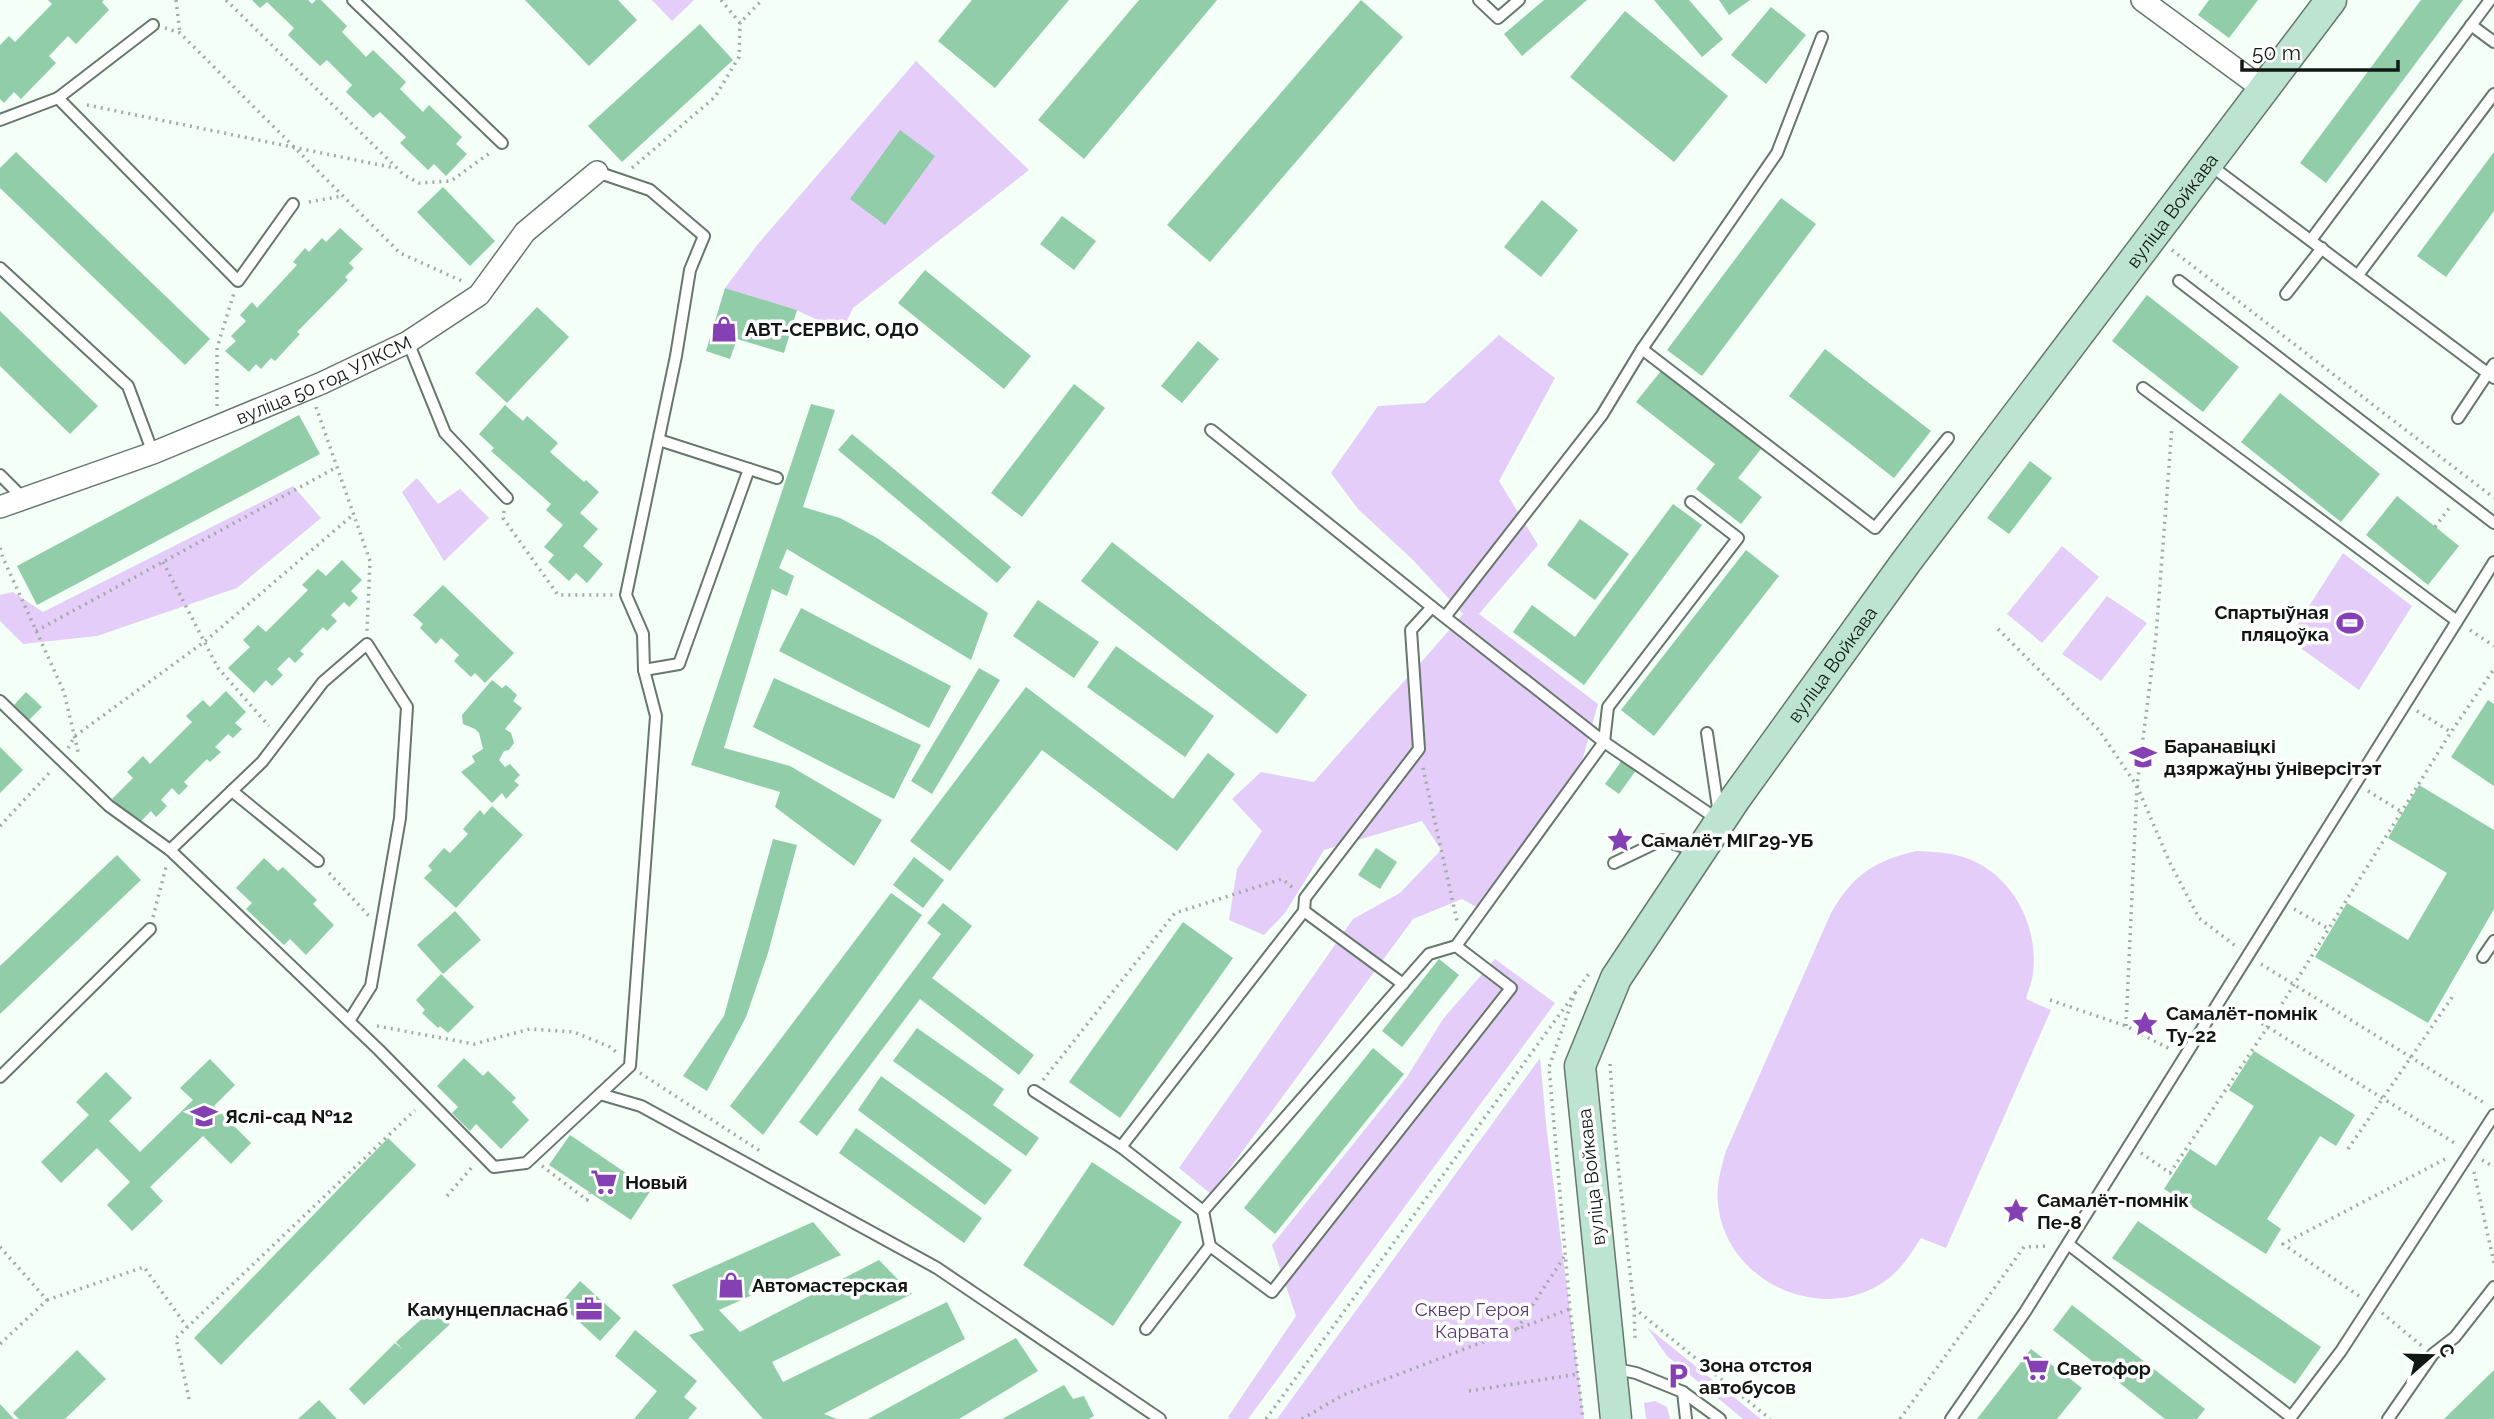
<svg xmlns="http://www.w3.org/2000/svg" width="2494" height="1419" font-family="Raleway,sans-serif">
	<style>
		.green { fill: #e4cdf8 }
		.building { fill: #90cda8 }
		.lines { fill: none; stroke-linecap: round; stroke-linejoin: round }
		.lane-casing { stroke: #66776c; stroke-width: 14 }
		.street-casing { stroke: #66776c; stroke-width: 24 }
		.secondary-casing { stroke: #66776c; stroke-width: 33 }
		.path { stroke: #a1aba4; stroke-width: 3.5; stroke-dasharray: 2 5; stroke-linecap: butt }
		.lane { stroke: #fff; stroke-width: 10 }
		.street { stroke: #fff; stroke-width: 21 }
		.secondary { stroke: #bde3d1; stroke-width: 30 }
		.labels { text-anchor: middle; stroke-width: 7; stroke-linejoin: round; paint-order: stroke }
		.street-label { font-size: 19px; fill: #111813; stroke: #fff }
		.poi-label { font-size: 19px; font-weight: bold; fill: #111813; stroke: #fff; text-anchor: start }
		.park-label { font-size: 19px; fill: #5d3678; stroke: #fff }
	</style>
	<rect width="100%" height="100%" fill="#f3fff7"/>
	<!-- green -->
	<g class="green">
		<path d="M652 0H694L672 21Z"/>
		<path d="M916 61 1029 170 853 308 842 331 796 310 725 288 758 244Z"/>
		<path d="M1499 335 1555 378 1499 481 1538 545 1479 614 1598 704 1577 779 1482 910 1462 899 1413 919 1211 1194 1179 1168 1353 919 1400 893 1441 850 1422 821 1324 850 1285 913 1264 935 1229 920 1237 869 1262 831 1232 799 1261 772 1314 782C1363 725 1415 671 1463 614L1412 559 1358 509 1331 473 1378 406 1425 403Z"/>
		<path d="M417 478 438 504 460 489 489 518 444 561 402 492Z"/>
		<path d="M293 486 321 518 237 588 97 636 23 644 0 621V595L13 592 43 612Z"/>
		<path d="M2062 546 2099 577 2042 643 2007 614Z"/>
		<path d="M2343 553 2412 606 2359 690 2288 639Z"/>
		<path d="M2107 596 2147 623 2101 681 2062 654Z"/>
		<path d="M1916 851C1935 852 1952 852 1969 859 2013 876 2039 927 2033 973 2032 982 2028 991 2026 999L2051 1010 1946 1248 1921 1238C1911 1253 1903 1267 1888 1279 1824 1327 1725 1283 1718 1203 1716 1185 1721 1168 1726 1151L1831 913C1853 875 1874 861 1916 851Z"/>
		<path d="M1495 959 1555 1003 1248 1419H1230L1228 1417 1296 1316 1272 1245 1407 1077 1443 1019Z"/>
		<path d="M1540 1058 1547 1133 1584 1419H1277Z"/>
		<path d="M1647 1327 1761 1419H1743L1667 1356Z"/>
		<path d="M1655 1401 1667 1407 1670 1419H1646L1644 1403Z"/>
	</g>
	<!-- building -->
	<g class="building">
		<path d="M48 0H104L102 2 109 10 76 44 68 36 49 56 56 63 21 99 14 92 4 103 0 99V45L9 36 15 42 52 4Z"/>
		<path d="M252 0H308L312 4 316 0H321L347 26 342 32 366 57 373 50 406 82 400 89 423 112 429 105 462 137 456 144 467 154 446 176 434 164 428 170 400 143 406 137 380 112 373 118 346 92 352 85 327 60 320 66 288 35 294 28 267 2 260 8Z"/>
		<path d="M525 0H618L637 20 589 66Z"/>
		<path d="M972 0H1069L995 88 938 41Z"/>
		<path d="M1139 0H1217L1084 159 1038 120Z"/>
		<path d="M1361 0 1403 37 1210 262 1167 225Z"/>
		<path d="M1544 0H1587L1522 56 1504 34Z"/>
		<path d="M1654 0H1689L1723 39 1702 57Z"/>
		<path d="M1719 0H1750L1729 15Z"/>
		<path d="M2209 0H2258L2229 38 2198 15Z"/>
		<path d="M2421 0H2463L2326 183 2300 163Z"/>
		<path d="M1771 7 1806 35 1766 84 1731 55Z"/>
		<path d="M1625 11 1728 96 1674 162 1570 77Z"/>
		<path d="M700 24 733 60 622 162 588 126Z"/>
		<path d="M900 130 935 156 885 225 850 199Z"/>
		<path d="M16 152 210 339 185 365 0 188V168Z"/>
		<path d="M2494 152V211L2446 277 2417 256Z"/>
		<path d="M443 187 495 241 470 266 417 212Z"/>
		<path d="M1781 198 1816 224 1702 376 1667 350Z"/>
		<path d="M1542 200 1578 230 1541 277 1504 247Z"/>
		<path d="M1062 216 1096 241 1074 270 1040 244Z"/>
		<path d="M340 228 363 249 349 263 354 268 345 277 348 280 297 332 300 334 275 361 271 358 261 369 256 364 249 372 225 351 236 341 231 336 246 321 240 315 252 302 257 308 297 265 293 262 305 248 309 252 322 238 326 242Z"/>
		<path d="M925 270 1031 356 1004 389 898 303Z"/>
		<path d="M725 288 797 310 784 353 737 339 730 359 706 351Z"/>
		<path d="M2147 295 2239 367 2203 412 2112 341Z"/>
		<path d="M537 307 569 337 507 403 475 373Z"/>
		<path d="M0 311 98 406 70 434 0 366Z"/>
		<path d="M1198 341 1219 359 1182 403 1161 386Z"/>
		<path d="M1825 349 1931 431 1894 478 1789 396Z"/>
		<path d="M1661 371 1761 449 1738 478 1762 497 1741 524 1696 489 1715 464 1636 402Z"/>
		<path d="M1074 384 1105 408 1022 517 991 493Z"/>
		<path d="M2280 393 2380 474 2341 522 2241 442Z"/>
		<path d="M811 404 835 410 803 507 840 518 877 538 988 613 971 660 787 549 779 568 794 576 787 596 772 589 724 748 790 766 882 820 854 866 775 807 780 792 691 765Z"/>
		<path d="M505 405 523 421 527 416 558 443 550 452 584 482 586 480 599 492 580 513 598 529 583 546 603 564 587 583 576 573 569 581 548 562 554 555 544 547 563 525 546 510 551 504 491 451 494 448 479 434Z"/>
		<path d="M299 415 320 454 37 605 17 566Z"/>
		<path d="M852 434 1011 567 997 583 838 450Z"/>
		<path d="M2030 461 2052 478 2009 534 1987 518Z"/>
		<path d="M2397 496 2459 546 2428 585 2366 535Z"/>
		<path d="M1673 504 1702 525 1584 685 1513 632 1532 605 1575 637Z"/>
		<path d="M1580 519 1629 554 1595 600 1547 565Z"/>
		<path d="M1112 542 1307 695 1277 734 1081 581Z"/>
		<path d="M1746 550 1779 576 1654 736 1621 710Z"/>
		<path d="M342 560 362 580 351 591 358 598 349 607 344 602 331 615 337 621 327 631 323 627 300 651 304 654 295 663 289 657 277 669 283 675 272 686 266 680 254 693 228 668 250 647 243 640 258 625 266 632 308 590 302 585 318 569 326 576Z"/>
		<path d="M443 585 514 653 485 683 475 673 471 677 454 661 459 655 441 638 436 644 420 628 423 624 413 615Z"/>
		<path d="M1038 600 1099 642 1074 678 1013 636Z"/>
		<path d="M801 608 951 686 929 728 779 651Z"/>
		<path d="M1116 646 1214 716 1185 757 1087 687Z"/>
		<path d="M979 668 1000 680 932 794 911 781Z"/>
		<path d="M774 678 921 745 894 799 753 727Z"/>
		<path d="M492 680 502 688 506 685 517 695 513 701 522 708 505 729 511 733 514 743 509 750 504 751 499 760 505 767 510 764 520 775 514 781 519 785 506 799 502 793 492 803 461 772 475 762 472 756 483 749 479 733 475 729 463 724 462 715Z"/>
		<path d="M1026 687 1173 799 1208 753 1235 774 1177 851 1042 750 950 871 910 841Z"/>
		<path d="M226 691 246 712 235 723 242 729 233 738 228 734 215 747 221 752 210 762 207 759 184 782 188 786 179 795 172 788 161 800 167 806 156 817 151 811 137 825 112 799 133 778 127 772 143 756 150 764 192 722 186 716 203 700 210 707Z"/>
		<path d="M26 692 42 707 29 720 14 705Z"/>
		<path d="M2488 700 2494 704V786L2451 757Z"/>
		<path d="M0 747 23 770 0 793Z"/>
		<path d="M1623 759 1637 769 1619 794 1605 784Z"/>
		<path d="M2419 785 2494 830V909L2428 1023 2315 957 2347 903 2408 940 2447 873 2388 838Z"/>
		<path d="M492 806 523 835 456 908 424 878 432 870 428 866 444 848 450 853 468 834 463 829 480 810 484 815Z"/>
		<path d="M773 839 797 845 768 953 746 1017 707 1091 683 1076 724 1016Z"/>
		<path d="M1376 848 1397 862 1380 889 1358 875Z"/>
		<path d="M117 855 141 880 0 1014V966Z"/>
		<path d="M914 857 944 880 923 908 893 885Z"/>
		<path d="M264 858 278 871 283 867 317 900 313 904 334 925 306 955 290 939 284 945 246 909 252 903 236 888Z"/>
		<path d="M891 893 922 915 763 1135 730 1106Z"/>
		<path d="M943 903 972 926 932 978 1034 1055 1019 1075 920 999 817 1136 799 1122 941 934 927 923Z"/>
		<path d="M455 911 481 940 443 974 417 945Z"/>
		<path d="M1183 922 1233 958 1120 1118 1069 1082Z"/>
		<path d="M1439 959 1459 975 1402 1047 1382 1031Z"/>
		<path d="M441 974 474 1007 448 1033 440 1026 438 1028 422 1013 425 1010 416 1000Z"/>
		<path d="M917 1028 1004 1089 993 1105 1039 1138 1026 1156 893 1061Z"/>
		<path d="M1373 1048 1404 1074 1275 1234 1244 1208Z"/>
		<path d="M2254 1051 2355 1115 2336 1146 2320 1136 2267 1219 2281 1229 2266 1254 2164 1189 2190 1149 2216 1166 2254 1106 2229 1090Z"/>
		<path d="M464 1058 483 1076 488 1071 516 1098 512 1102 529 1120 501 1149 476 1124 470 1131 452 1113 458 1107 437 1086Z"/>
		<path d="M210 1059 235 1085 214 1106 251 1143 231 1164 203 1136 150 1187 163 1201 132 1231 107 1205 130 1182 97 1148 61 1183 41 1162 89 1115 76 1102 106 1072 132 1098 109 1121 140 1152 193 1100 180 1088Z"/>
		<path d="M881 1076 1012 1170 985 1205 858 1110Z"/>
		<path d="M856 1128 982 1218 964 1243 839 1153Z"/>
		<path d="M570 1135 651 1190 631 1220 549 1165Z"/>
		<path d="M388 1138 416 1165 221 1365 194 1338Z"/>
		<path d="M1092 1162 1182 1222 1113 1326 1023 1265Z"/>
		<path d="M2138 1221 2321 1347 2295 1384 2112 1258Z"/>
		<path d="M813 1222 841 1255 719 1310 740 1332 879 1260 912 1294 772 1362 783 1382 947 1302 965 1339 824 1414 837 1419H763L689 1335 704 1330 672 1285Z"/>
		<path d="M580 1281 621 1318 600 1341 560 1304Z"/>
		<path d="M2072 1305 2205 1409 2197 1419H2165L2053 1330Z"/>
		<path d="M435 1307 450 1324 364 1405 349 1389 395 1343 402 1349 396 1342Z"/>
		<path d="M635 1330 697 1381 684 1397 697 1408 688 1419H634L657 1391 615 1356Z"/>
		<path d="M1016 1338 1038 1371 959 1419H868Z"/>
		<path d="M2031 1349 2082 1388 2057 1419H1977Z"/>
		<path d="M77 1350 106 1379 65 1419H19L13 1413Z"/>
		<path d="M2494 1370V1419H2444Z"/>
		<path d="M1064 1385 1073 1399 1084 1396 1094 1416 1089 1419H1002Z"/>
		<path d="M319 1400 337 1419H298Z"/>
		<path d="M0 1404 14 1419H0Z"/>
	</g>
	<g class="lines">
		<!-- lane casing -->
		<g class="lane-casing">
			<g id="lane">
				<path d="M353 0 502 143"/>
				<path d="M1479 0 1498 18 1519 0"/>
				<path d="M2471 25 2494 42"/>
				<path d="M58 98 238 281 293 204"/>
				<path d="M0 120 58 98 153 25"/>
				<path d="M2210 165 2494 378"/>
				<path d="M597 172 650 190 704 236 690 270 676 356 626 595 643 634 644 670 656 716 630 1066 600 1094"/>
				<path d="M2311 240 2490 0"/>
				<path d="M0 268 128 386 153 453"/>
				<path d="M2358 275 2494 94"/>
				<path d="M2179 281 2494 523"/>
				<path d="M2286 294 2322 248"/>
				<path d="M408 342 445 433 507 498"/>
				<path d="M1642 349 1777 153 1822 37"/>
				<path d="M2143 388 2457 621"/>
				<path d="M2458 418 2494 364"/>
				<path d="M1211 430 1432 607"/>
				<path d="M659 440 777 478"/>
				<path d="M0 475 23 498"/>
				<path d="M1691 502 1738 538 1608 707 1604 742 1720 821 1707 733"/>
				<path d="M1445 617 1602 415 1642 349 1875 528 1948 438"/>
				<path d="M644 670 679 664 749 469"/>
				<path d="M0 701 109 806 170 850 379 1050 494 1167 526 1163 600 1094 641 1106 937 1268 1160 1419"/>
				<path d="M232 791 318 861"/>
				<path d="M170 850 262 762 323 682 367 644 407 707 400 818 371 986 349 1021"/>
				<path d="M1614 863 1662 840 1697 851"/>
				<path d="M1304 911 1403 984"/>
				<path d="M2483 957 2494 941"/>
				<path d="M0 1077 150 929"/>
				<path d="M1034 1091 1121 1147 1203 1211"/>
				<path d="M1121 1147 1304 911 1305 898 1419 749 1411 630 1432 607 1604 742 1456 946 1429 954 1203 1211 1210 1246"/>
				<path d="M2068 1244 2291 1417 2341 1351 2494 1115"/>
				<path d="M1146 1329 1210 1246 1272 1292 1511 988 1456 946"/>
				<path d="M1612 1368 1636 1373 1683 1392 1686 1419"/>
				<path d="M1683 1392 1720 1419"/>
				<path d="M1951 1419 2025 1312 2494 562"/>
				<path d="M2388 1419 2433 1354 2455 1337 2494 1287"/>
			</g>
		</g>
		<!-- street casing -->
		<g class="street-casing">
			<g id="street">
				<path d="M2142 0 2263 89"/>
				<path id="s1" d="M0 507 153 453 322 383 408 342 479 295 525 232 597 172"/>
			</g>
		</g>
		<!-- secondary casing -->
		<g class="secondary-casing">
			<g id="secondary">
				<path id="s2" d="M1616 1419 1580 1066 1616 978 1735 799 1906 562 2331 0"/>
			</g>
		</g>
		<!-- path -->
		<g class="path">
			<path d="M176 0 180 33"/>
			<path d="M226 0 404 175 419 183 451 181 491 152"/>
			<path d="M721 0 740 23 762 0"/>
			<path d="M165 28 180 33 400 253 462 281"/>
			<path d="M87 105 395 168"/>
			<path d="M632 168 715 97 739 57 740 23"/>
			<path d="M309 202 342 196"/>
			<path d="M2172 250 2494 498"/>
			<path d="M217 406V348L234 293"/>
			<path d="M316 407 370 561 367 631"/>
			<path d="M504 511 503 518 558 595H613"/>
			<path d="M2435 527 2450 507"/>
			<path d="M0 548 3 558 64 692 79 756"/>
			<path d="M163 562 218 668 269 726"/>
			<path d="M1998 629 2099 730 2137 786 2170 863 2199 918 2237 947"/>
			<path d="M2470 630 2494 646"/>
			<path d="M36 631 337 467"/>
			<path d="M2417 711 2451 732"/>
			<path d="M68 748 75 736 204 642 354 514"/>
			<path d="M1423 768 1457 921"/>
			<path d="M2368 791 2402 812"/>
			<path d="M0 826 51 771"/>
			<path d="M329 873 369 916"/>
			<path d="M2294 909 2329 929"/>
			<path d="M153 917 166 867"/>
			<path d="M2261 964 2486 1104"/>
			<path d="M1575 993 1590 972"/>
			<path d="M2050 1000 2126 1026 2170 1049"/>
			<path d="M2232 1005 2458 1145"/>
			<path d="M377 1026 474 1044 530 1029 574 1032 610 1047 616 1052"/>
			<path d="M2126 1026 2137 786 2156 636 2172 427"/>
			<path d="M1610 1064 1615 1137 1634 1308 1635 1338"/>
			<path d="M640 1073 760 1151"/>
			<path d="M1043 1080 1175 913 1282 879 1293 888"/>
			<path d="M2348 1149 2455 993"/>
			<path d="M2141 1153 2170 1173 2267 1028 2451 732 2494 669"/>
			<path d="M2482 1160 2494 1167"/>
			<path d="M542 1166 587 1200 590 1193"/>
			<path d="M2474 1172 2494 1263"/>
			<path d="M447 1196 473 1166"/>
			<path d="M0 1247 47 1300 0 1344"/>
			<path d="M2359 1296 2283 1244 2449 1157"/>
			<path d="M47 1300 144 1267 187 1327"/>
			<path d="M1634 1308 1770 1419"/>
			<path d="M2382 1313 2422 1346"/>
			<path d="M1517 1329 1564 1257"/>
			<path d="M1469 1391 1578 1374"/>
			<path d="M189 1399 176 1338 415 1110"/>
			<path d="M1266 1419 1575 993 1549 1067 1570 1309 1583 1419"/>
			<path d="M1302 1419 1341 1396 1570 1309"/>
			<path d="M1900 1419 2024 1247 2048 1246"/>
		</g>
		<!-- lane -->
		<use href="#lane" class="lane"/>
		<!-- street -->
		<use href="#street" class="street"/>
		<!-- secondary -->
		<use href="#secondary" class="secondary"/>
	</g>
	<!-- icons -->
	<defs>
		<g id="shop-bare" transform="scale(2.1)"><path d="M-5-2.5h2.3a2.7 3.5 0 0 1 5.4 0H5L5.5 6h-11ZM-1.5-2.5h3a1.5 2.3 0 0 0-3 0Z" fill="#8540b3" stroke="#fff" stroke-width="2.5" paint-order="stroke"/></g>
		<g id="stadium-bare" transform="scale(2.1)"><path d="M0-5a6.5 5 0 1 0 0 10a6.5 5 0 1 0 0-10ZM-3.5-1.8h7v3.6h-7Z" fill="#8540b3" stroke="#fff" stroke-width="2.5" paint-order="stroke"/></g>
		<g id="university-bare" transform="scale(2.1)"><path d="M0-5L7-2L0 1L-7-2ZM-4 1L0 2.5L4 1V4Q0 6-4 4Z" fill="#8540b3" stroke="#fff" stroke-width="2.5" paint-order="stroke"/></g>
		<g id="sight-bare" transform="scale(2.1)"><path d="M0-6L1.8-2.2L6-1.7L2.9 1.2L3.7 5.4L0 3.3L-3.7 5.4L-2.9 1.2L-6-1.7L-1.8-2.2Z" fill="#8540b3" stroke="#fff" stroke-width="2.5" paint-order="stroke"/></g>
		<g id="school-bare" transform="scale(2.1)"><path d="M0-5L7-2L0 1L-7-2ZM-4 1L0 2.5L4 1V4Q0 6-4 4Z" fill="#8540b3" stroke="#fff" stroke-width="2.5" paint-order="stroke"/></g>
		<g id="supermarket-bare" transform="scale(2.1)"><path d="M-6-5.5h2.5l.6 2H6L4.5 2H-2.5L-4.4-4H-6ZM-1.5 3.2a1.3 1.3 0 1 0 .1 0ZM3 3.2a1.3 1.3 0 1 0 .1 0Z" fill="#8540b3" stroke="#fff" stroke-width="2.5" paint-order="stroke"/></g>
		<g id="office-bare" transform="scale(2.1)"><path d="M-6-3h4V-5.5h4V-3h4V5H-6ZM-1-4.5V-3h2v-1.5ZM-6 0V1H6V0Z" fill="#8540b3" stroke="#fff" stroke-width="2.5" paint-order="stroke"/></g>
		<g id="parking-bare" transform="scale(2.1)"><path d="M-3.5-5.5H1a3.5 3.5 0 0 1 0 7H-1V5.5H-3.5ZM-1-3.4V-.6H.8a1.4 1.4 0 0 0 0-2.8Z" fill="#8540b3" stroke="#fff" stroke-width="2.5" paint-order="stroke"/></g>
	</defs>
	<g fill-rule="evenodd">
		<use href="#shop-bare" x="724" y="329"/>
		<use href="#stadium-bare" x="2350" y="623"/>
		<use href="#university-bare" x="2143" y="757"/>
		<use href="#sight-bare" x="1620" y="840"/>
		<use href="#sight-bare" x="2145" y="1024"/>
		<use href="#school-bare" x="204" y="1116"/>
		<use href="#supermarket-bare" x="604" y="1182"/>
		<use href="#sight-bare" x="2016" y="1211"/>
		<use href="#shop-bare" x="731" y="1285"/>
		<use href="#office-bare" x="589" y="1309"/>
		<use href="#supermarket-bare" x="2036" y="1368"/>
		<use href="#parking-bare" x="1678" y="1376"/>
	</g>
	<g class="labels">
		<!-- street labels -->
		<g class="street-label">
			<text dy="7" stroke="none"><textPath href="#s2" startOffset="1398">вуліца Войкава</textPath></text>
			<text dy="7" stroke="none"><textPath href="#s1" startOffset="348">вуліца 50 год УЛКСМ</textPath></text>
			<text dy="7" stroke="none"><textPath href="#s2" startOffset="831">вуліца Войкава</textPath></text>
			<text transform="translate(1591 1177) rotate(-96)" y="7">вуліца Войкава</text>
		</g>
		<!-- poi labels -->
		<g class="poi-label">
			<text x="745" y="336">АВТ-СЕРВИС, ОДО</text>
			<text x="2329" y="619" text-anchor="end">Спартыўная<tspan x="2329" dy="22">пляцоўка</tspan></text>
			<text x="2164" y="753">Баранавіцкі<tspan x="2164" dy="22">дзяржаўны ўніверсітэт</tspan></text>
			<text x="1641" y="847">Самалёт МІГ29-УБ</text>
			<text x="2166" y="1020">Самалёт-помнік<tspan x="2166" dy="22">Ту-22</tspan></text>
			<text x="225" y="1123">Яслі-сад №12</text>
			<text x="625" y="1189">Новый</text>
			<text x="2037" y="1207">Самалёт-помнік<tspan x="2037" dy="22">Пе-8</tspan></text>
			<text x="752" y="1292">Автомастерская</text>
			<text x="568" y="1316" text-anchor="end">Камунцепласнаб</text>
			<text x="1699" y="1372">Зона отстоя<tspan x="1699" dy="22">автобусов</tspan></text>
			<text x="2057" y="1375">Светофор</text>
		</g>
		<!-- park labels -->
		<g class="park-label">
			<text x="1472" y="1316">Сквер Героя<tspan x="1472" dy="22">Карвата</tspan></text>
		</g>
	</g>
	<!-- north arrow -->
	<g transform="translate(2431 1356) rotate(70)" stroke="#ffffff" stroke-width="5" paint-order="stroke">
	<path d="M0-5L12 26L0 18L-12 26Z" fill="#111813"/>
	<text y="-10" font-size="19" font-weight="bold" text-anchor="middle" fill="#111813">С</text>
	</g>
	<!-- scale -->
	<path d="M2242 60v10h156v-10" fill="none" stroke="#111813" stroke-width="3.5"/>
	<text x="2252" y="60" font-size="21" fill="#111813" stroke="#ffffff" stroke-width="5" paint-order="stroke">50 m</text>
</svg>
